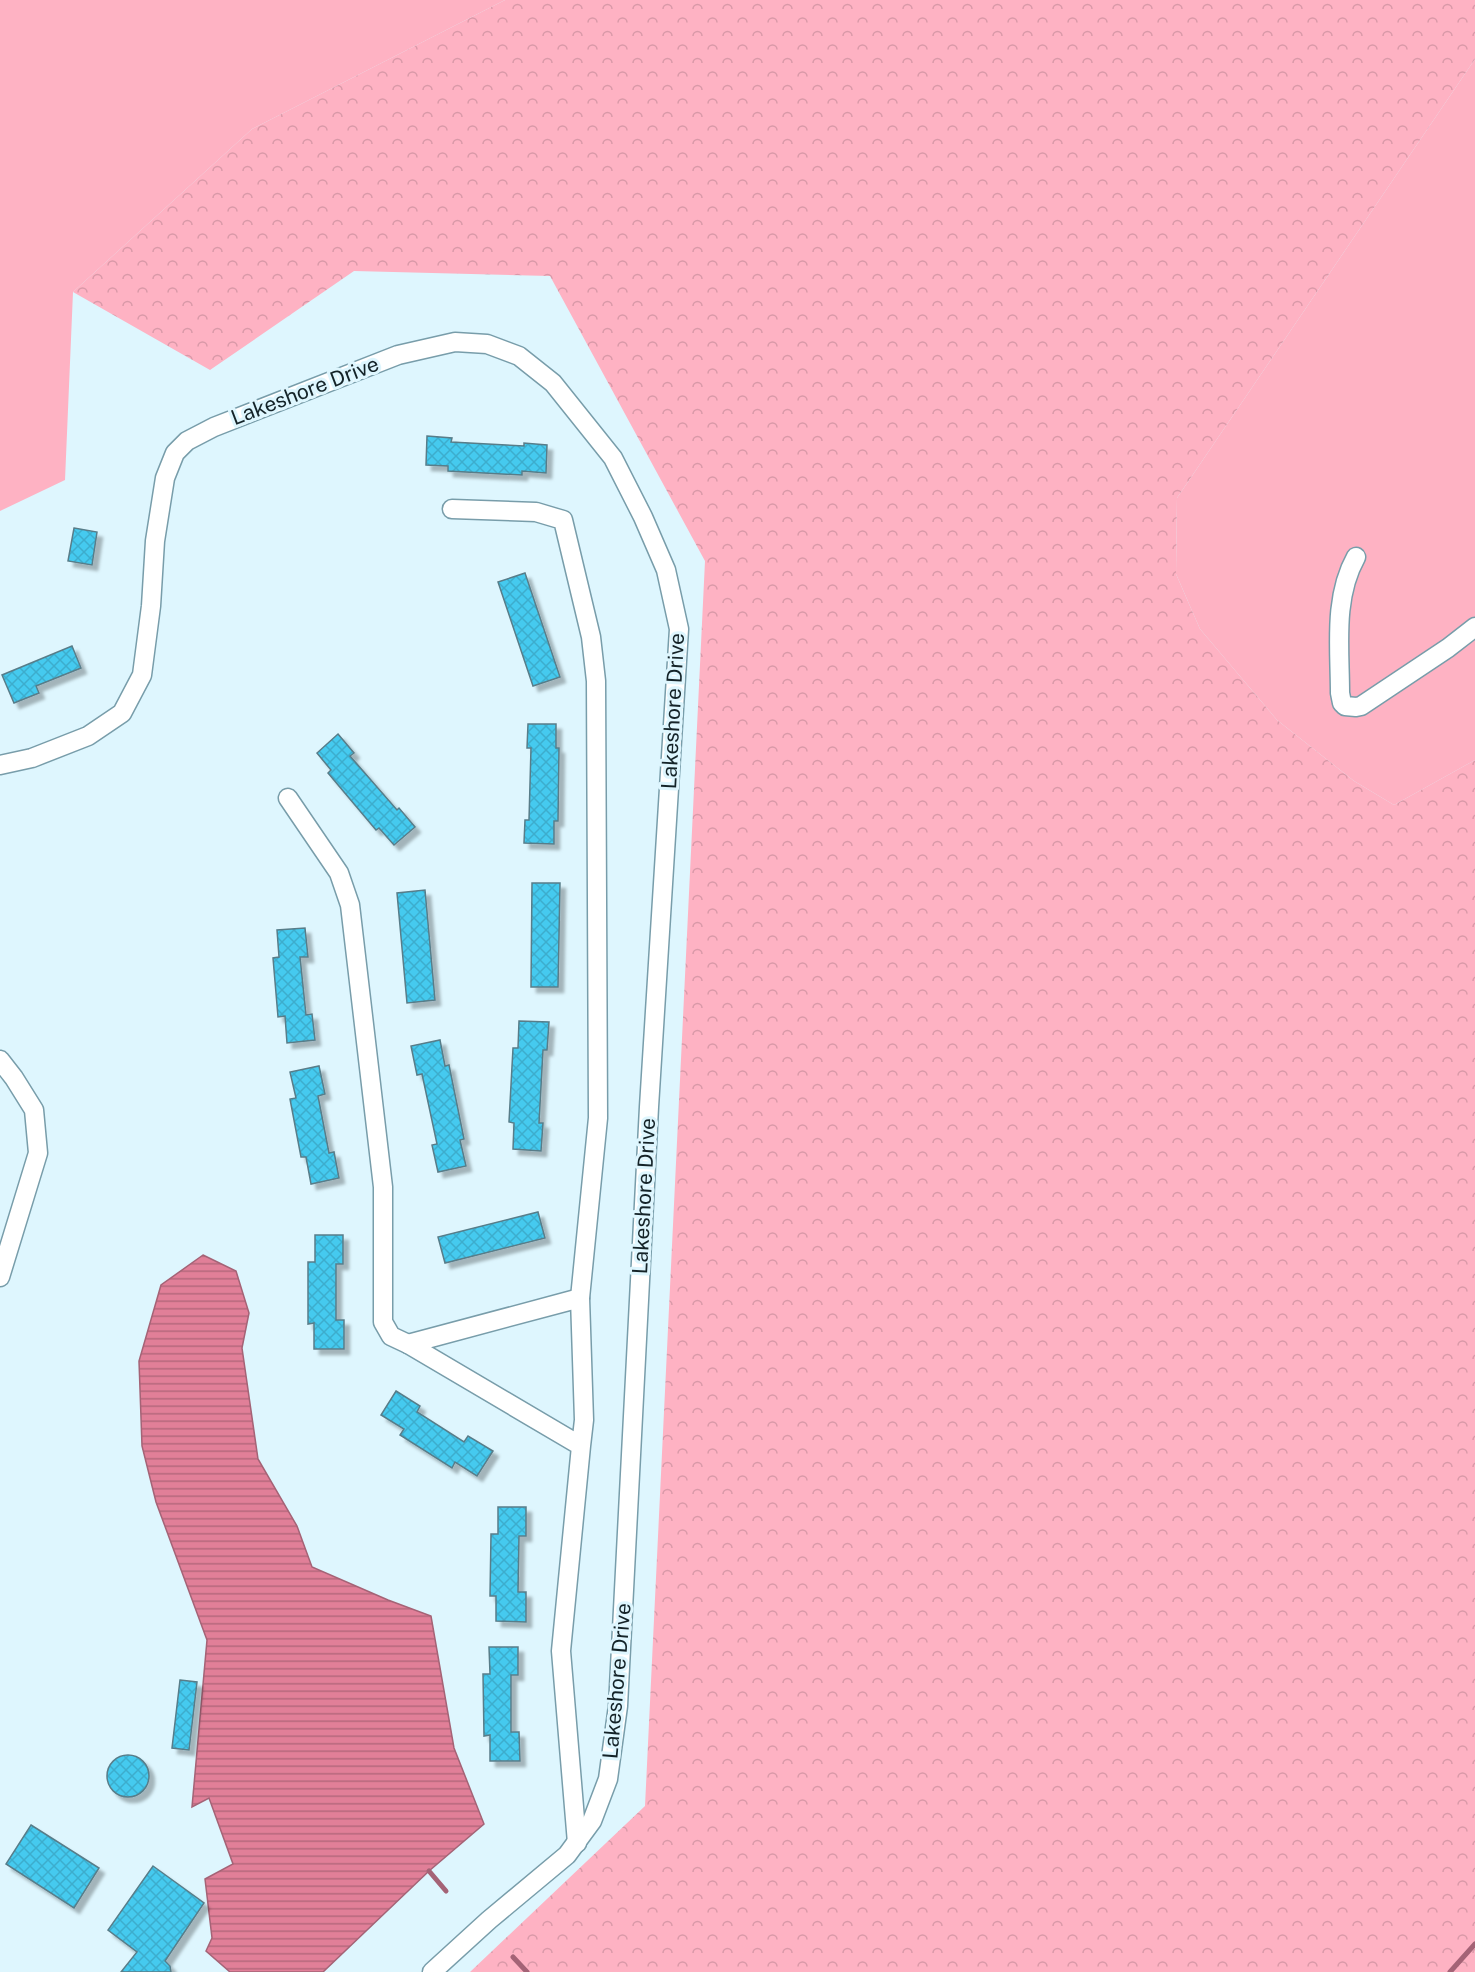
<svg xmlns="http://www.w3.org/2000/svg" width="1475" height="1972" font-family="'Public Sans',sans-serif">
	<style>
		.green { fill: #feb2c3 }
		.forest { fill: url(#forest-crowns) }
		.water { fill: url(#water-rules); stroke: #a46376; stroke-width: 1.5 }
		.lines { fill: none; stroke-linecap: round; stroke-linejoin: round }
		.stream { stroke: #a46376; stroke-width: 5 }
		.building { fill: url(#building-cross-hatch); stroke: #587d89; stroke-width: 1.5; filter: url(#shadow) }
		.minor-casing { stroke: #789daa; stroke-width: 21 }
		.minor { stroke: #fff; stroke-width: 18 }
		.labels { text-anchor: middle; stroke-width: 6; stroke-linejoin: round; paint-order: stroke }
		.street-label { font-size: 21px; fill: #142328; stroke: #def6fe }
	</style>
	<defs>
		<pattern id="forest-crowns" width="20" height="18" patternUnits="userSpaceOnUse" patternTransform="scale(1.5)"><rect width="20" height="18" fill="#feb2c3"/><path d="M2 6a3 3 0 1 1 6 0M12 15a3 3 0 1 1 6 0" fill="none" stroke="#d999a8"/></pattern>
		<pattern id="water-rules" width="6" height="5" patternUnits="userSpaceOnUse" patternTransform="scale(1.5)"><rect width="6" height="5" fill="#e17f98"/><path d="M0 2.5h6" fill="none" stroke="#b5687c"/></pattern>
		<pattern id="building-cross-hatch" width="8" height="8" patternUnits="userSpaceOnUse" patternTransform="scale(1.5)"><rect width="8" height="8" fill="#45caef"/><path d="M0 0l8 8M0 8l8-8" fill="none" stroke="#3cadcd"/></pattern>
		<filter id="shadow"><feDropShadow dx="5.5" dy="5.5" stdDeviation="1.5" flood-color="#0004"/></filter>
	</defs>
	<rect width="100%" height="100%" fill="#def6fe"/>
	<!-- green -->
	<g class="green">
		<path d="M0 0H505L252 129 73 292 65 480 0 511Z"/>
		<path d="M1475 59V760L1394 805 1354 781 1277 720 1200 629 1176 574 1177 498Z"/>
	</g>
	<!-- forest -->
	<path class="forest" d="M505 0H1475V59L1177 498 1176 574 1200 629 1277 720 1354 781 1394 805 1475 760V1972H470L645 1806 705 561 550 276 354 271 210 370 73 292 252 129Z"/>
	<!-- water -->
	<path class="water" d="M203 1255 236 1271 249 1313 242 1348 258 1459 297 1526 312 1567 388 1600 431 1616 454 1748 484 1824 429 1871 323 1972H230L206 1951 212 1938 205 1879 233 1864 209 1798 192 1807 207 1640 156 1502 142 1446 139 1361 161 1285Z"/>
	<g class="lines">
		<!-- stream -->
		<g class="stream">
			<path d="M429 1871 446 1891"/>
			<path d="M513 1957 527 1972"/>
			<path d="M1450 1972 1475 1944"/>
		</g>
	</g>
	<!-- building -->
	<g class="building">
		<path d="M427 436 452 438 451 442 524 446V443L547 445 546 473 522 471V475L448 471V466L426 465Z"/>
		<path d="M74 528 97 532 92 565 68 561Z"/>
		<path d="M525 573 560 677 533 686 498 582Z"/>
		<path d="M72 646 81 668 36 686 39 693 14 703 2 675Z"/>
		<path d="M528 724H556V748H559L558 821H554V844L524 843 525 820H529L531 748H527Z"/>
		<path d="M338 734 354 753 350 756 397 810 399 808 415 827 394 845 379 828 376 830 328 773 331 770 317 753Z"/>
		<path d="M532 883H560L558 987H531Z"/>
		<path d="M425 890 435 1000 407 1003 397 893Z"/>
		<path d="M305 928 308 957H300L306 1015 312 1014 315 1040 287 1043 285 1016 278 1017 273 958 279 957 277 930Z"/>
		<path d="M519 1021 549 1022 547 1050H543L539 1123H543L541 1151 513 1149 514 1123 509 1122 513 1048H518Z"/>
		<path d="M440 1040 445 1066 449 1065 464 1139 460 1140 466 1166 438 1172 432 1145 437 1144 422 1074 417 1075 411 1046Z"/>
		<path d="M319 1066 325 1094 318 1096 329 1153 334 1152 339 1178 311 1184 306 1157H301L290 1099 296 1098 290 1072Z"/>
		<path d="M538 1212 545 1238 445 1263 438 1237Z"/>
		<path d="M315 1235H343V1264H336V1320H344V1349H314V1323L308 1324V1262H315Z"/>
		<path d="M396 1391 420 1406 417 1412 464 1442 468 1436 493 1451 477 1476 455 1462 452 1468 400 1435 404 1429 381 1415Z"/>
		<path d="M498 1507H526V1536H519L518 1592H526V1622L496 1621V1596H490L491 1534H498Z"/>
		<path d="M489 1647H518V1675H511V1732H519L520 1761H490V1735L484 1736 483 1674H490Z"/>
		<path d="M180 1680 197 1682 189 1750 172 1748Z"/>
		<circle cx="128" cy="1776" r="21"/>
		<path d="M31 1825 99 1868 74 1908 6 1864Z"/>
		<path d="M153 1866 204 1903 165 1961 170 1966 171 1972H121L137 1952 108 1930Z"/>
	</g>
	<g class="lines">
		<!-- minor casing -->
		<g class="minor-casing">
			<g id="minor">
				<path d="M452 509 536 512 563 520 591 637 596 681 598 1118 580 1298"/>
				<path d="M1356 557C1333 598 1340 648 1340 693L1342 703 1345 706 1356 707 1361 706 1448 648 1475 627"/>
				<path d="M0 765 32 758 88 736 122 713 142 675 151 606 155 541 165 478 175 453 187 441 214 427 398 355 455 342 487 344 519 356 553 383 613 458 643 517 666 570 679 629 649 1107 618 1706 608 1779 592 1821 567 1855 489 1920 432 1972"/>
				<path d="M288 798 339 873 350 905 383 1187V1322L391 1336 408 1344"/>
				<path d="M0 1060 14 1078 34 1110 38 1153 0 1277"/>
				<path d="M577 1843 561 1651 581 1446 584 1420 580 1298 408 1344 581 1446"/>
			</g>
		</g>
		<!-- minor -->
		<use href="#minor" class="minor"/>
	</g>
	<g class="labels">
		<!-- street labels -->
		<g class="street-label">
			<text transform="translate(305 391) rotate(-21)" y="7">Lakeshore Drive</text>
			<text transform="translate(673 711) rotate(-87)" y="7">Lakeshore Drive</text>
			<text transform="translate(644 1196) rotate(-87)" y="7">Lakeshore Drive</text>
			<text transform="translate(617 1681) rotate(-85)" y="7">Lakeshore Drive</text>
		</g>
	</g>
</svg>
